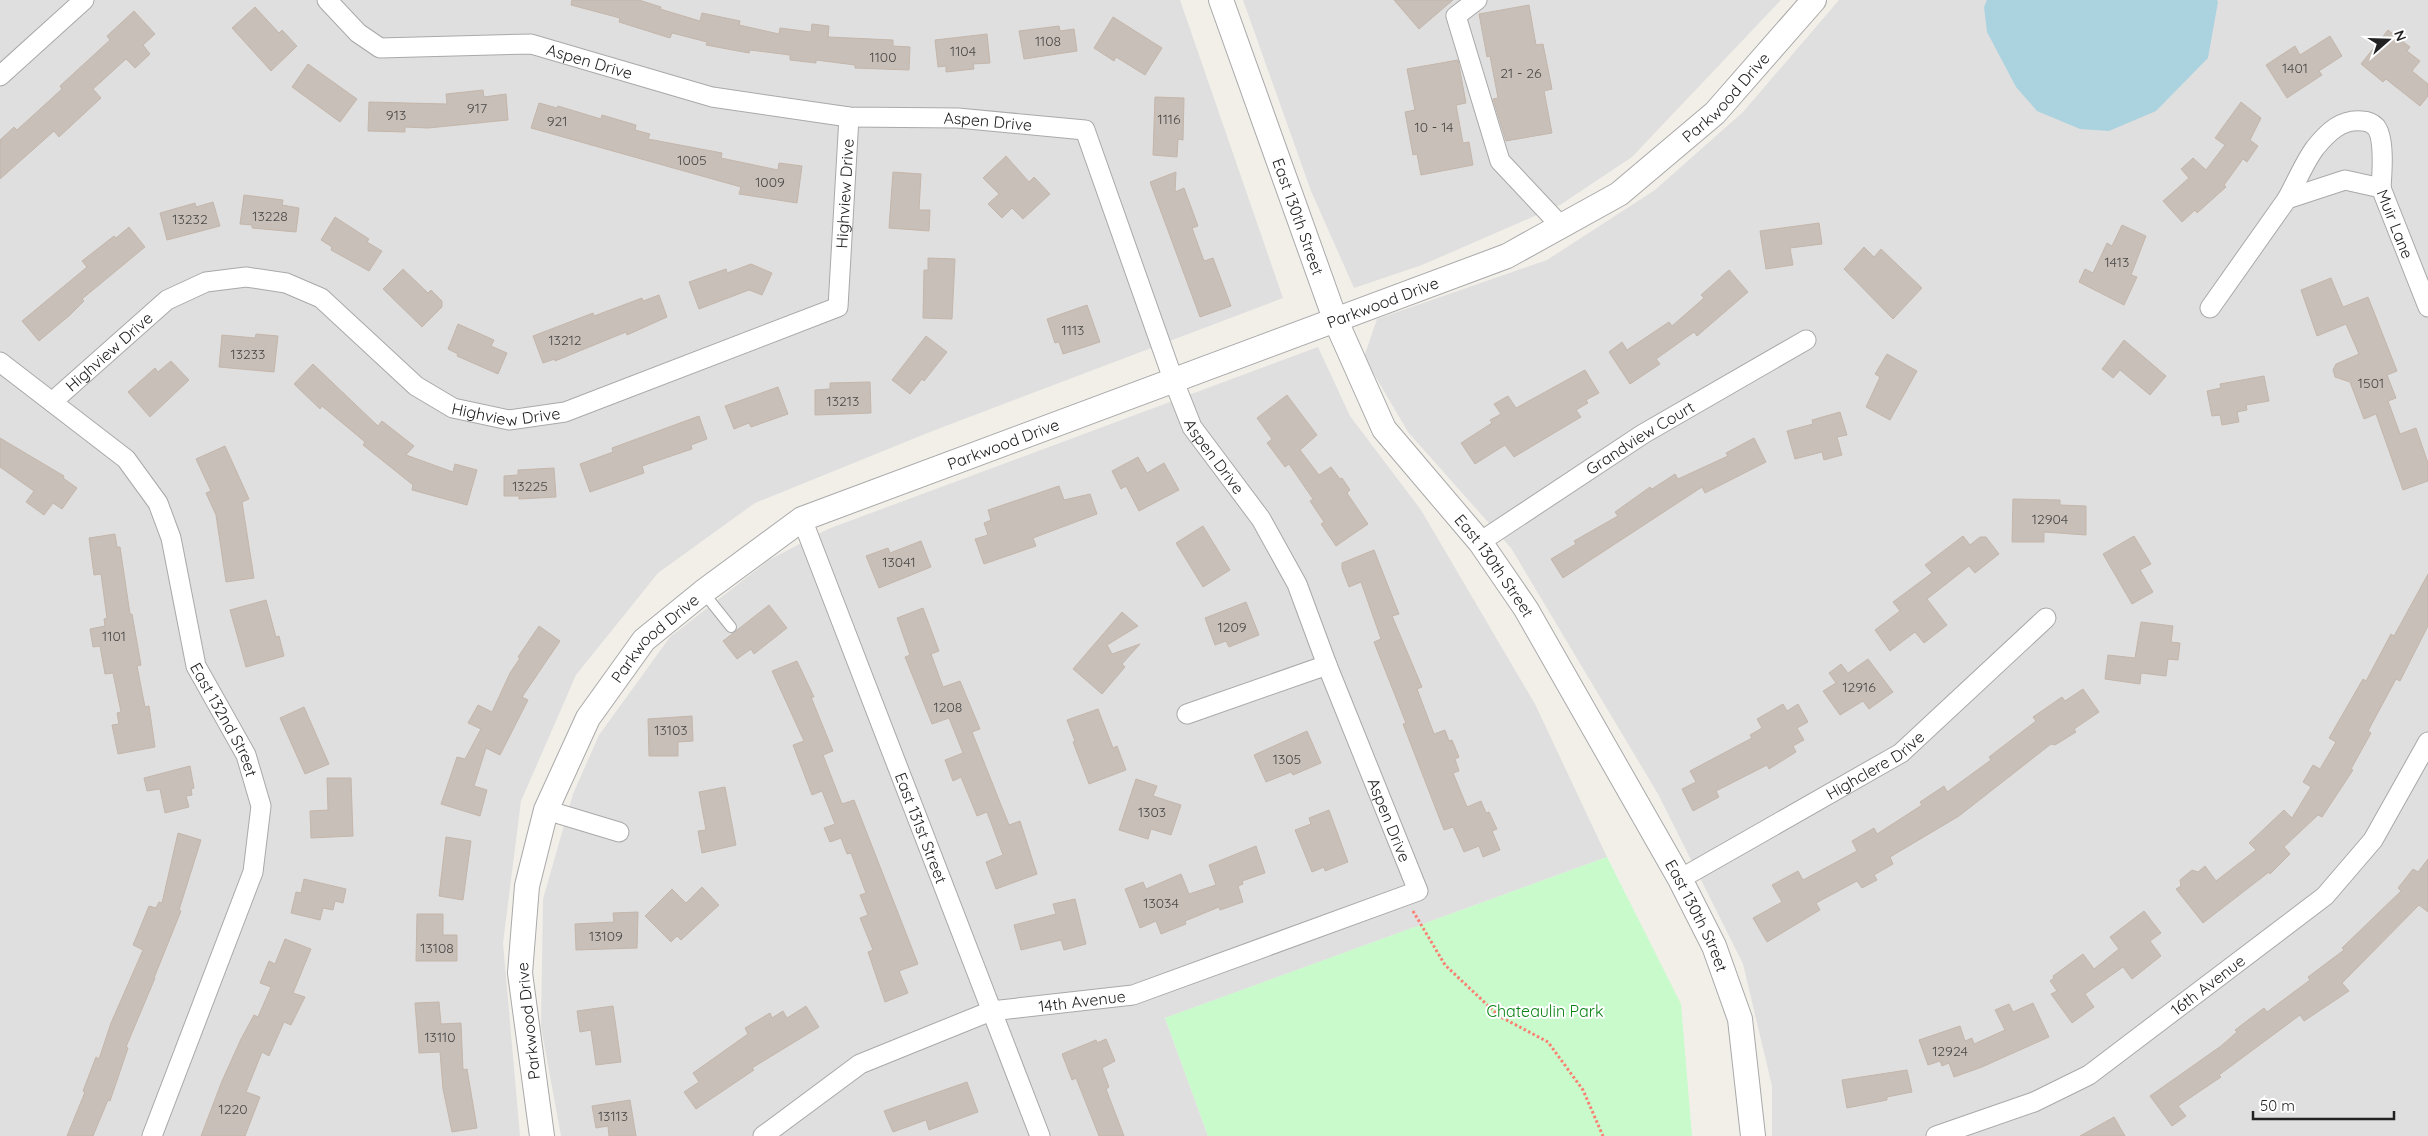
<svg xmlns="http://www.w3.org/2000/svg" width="2428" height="1136" font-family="Quicksand,sans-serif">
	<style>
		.residential { fill: #e0dfdf }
		.park { fill: #c8facc }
		.water { fill: #aad3df }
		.building { fill: #c7bfb8; stroke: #c4b6ab }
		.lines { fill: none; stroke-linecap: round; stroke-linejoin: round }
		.service-casing { stroke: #a9a9a9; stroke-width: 12 }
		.minor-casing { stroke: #a9a9a9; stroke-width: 21 }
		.tertiary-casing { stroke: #a9a9a9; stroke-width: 26 }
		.path { stroke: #fa8072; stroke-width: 3; stroke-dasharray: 2.5 2.5; stroke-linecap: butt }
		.service { stroke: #fff; stroke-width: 10 }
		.minor { stroke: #fff; stroke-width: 19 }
		.tertiary { stroke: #fff; stroke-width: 24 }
		.labels { text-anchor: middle; stroke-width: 4; stroke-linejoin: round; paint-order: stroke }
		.number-label { font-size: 14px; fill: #4b4948 }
		.street-label { font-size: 16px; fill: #222; stroke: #fff }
		.park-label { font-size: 16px; fill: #0c8416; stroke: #fff }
	</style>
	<rect width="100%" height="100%" fill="#f2efe9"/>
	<!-- residential -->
	<g class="residential">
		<path d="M0 0H1180L1283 298 930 432 755 503 658 573 576 675 521 801 503 943 520 1136H0Z"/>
		<path d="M1243 0H1781L1632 157 1560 205 1422 265 1354 288 1311 191Z"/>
		<path d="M1839 0H2428V1136H1772V1086L1743 964 1658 794 1511 548 1408 432 1364 357 1377 319 1547 260 1655 190 1743 112Z"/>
		<path d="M1318 347 1350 416 1421 510 1535 704 1607 857 1165 1018 1208 1136H561L541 1027 543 899 573 794 599 735 670 637 769 560 828 529Z"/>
	</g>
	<!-- park -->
	<path class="park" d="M1607 857 1681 1004 1692 1136H1208L1165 1018Z"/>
	<!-- water -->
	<path class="water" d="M1987 0H2217L2218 2 2208 58 2156 111 2109 131 2080 129 2037 111 2016 87 1987 32 1984 7Z"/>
	<!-- building -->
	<g class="building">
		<path d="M572 0H639L661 7 660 9 700 21 702 13 740 21 739 25 779 34 780 28 811 32 812 24 829 26 828 37 893 40V46L910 47 909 70 855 68V65L816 60V63L790 60V55L750 50 749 53 706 45 707 42 672 33 670 38 619 22 620 18 571 5Z"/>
		<path d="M1394 0H1453L1419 29Z"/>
		<path d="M1529 5 1536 45 1543 44 1552 89 1544 91 1552 133 1506 141 1493 99 1498 98 1490 56 1487 57 1479 14Z"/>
		<path d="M255 7 279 33 282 30 297 46 271 71 232 28Z"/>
		<path d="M134 11 155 34 143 45 150 54 135 68 126 59 93 89 101 98 59 137 54 131 0 179V140L14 127 17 130 62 89 60 86 110 40 107 36Z"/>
		<path d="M1113 17 1162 48 1145 75 1116 57 1114 61 1094 48Z"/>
		<path d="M1059 26 1060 31 1074 29 1077 51 1024 59 1019 31Z"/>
		<path d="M2388 30 2410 47 2407 51 2420 61 2412 71 2428 84V96L2420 106 2386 79 2383 82 2361 64Z"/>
		<path d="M987 34 990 63 973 64 974 69 946 72V66L938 67 935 40Z"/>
		<path d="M2330 36 2342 56 2319 71 2322 75 2287 98 2266 65 2295 46 2300 55Z"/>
		<path d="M1458 60 1466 103 1456 105 1463 143 1469 142 1473 165 1421 175 1417 154 1413 155 1405 112 1415 110 1407 69Z"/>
		<path d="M308 64 357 99 340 122 292 87Z"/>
		<path d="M483 90 484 97 506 94 508 120 428 128 405 127V132L368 131 369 102 447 104 446 94Z"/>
		<path d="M1155 97 1184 98 1183 140 1178 139 1177 157 1153 155Z"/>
		<path d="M2241 102 2261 118 2250 140 2258 146 2247 162 2243 159 2224 185 2226 187 2197 213 2195 210 2182 222 2163 201 2189 178 2181 169 2193 158 2206 170 2225 145 2215 138Z"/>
		<path d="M539 103 557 108 558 106 601 119 602 115 636 125 635 130 650 134 648 139 722 153 721 158 778 170 779 163 802 166 797 203 739 194 741 187 531 128Z"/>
		<path d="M1006 156 1029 182 1034 177 1050 194 1023 219 1012 208 1002 218 988 204 999 194 983 178Z"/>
		<path d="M893 172 921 174 919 210H930L929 231 889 228Z"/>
		<path d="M1176 172 1175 192 1184 188 1198 226 1192 228 1204 261 1213 258 1231 306 1200 317 1150 182Z"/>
		<path d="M244 195 283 200 282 205 299 208 296 232 252 228V225L240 224Z"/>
		<path d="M213 202 220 226 167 240 160 213 195 203 196 207Z"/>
		<path d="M335 217 369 239 367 242 382 251 369 271 331 250 332 247 321 240Z"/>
		<path d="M1819 223 1822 244 1790 248 1793 265 1766 269 1760 231Z"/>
		<path d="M2122 225 2146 236 2131 275 2137 277 2124 305 2079 282 2085 269 2093 273 2107 243 2112 246Z"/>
		<path d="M129 227 145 247 82 299 84 301 70 315 39 341 22 321 87 267 82 261 114 236 116 238Z"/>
		<path d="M1864 247 1874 257 1881 249 1922 288 1893 319 1844 269Z"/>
		<path d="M928 258 955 259 952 319 923 318 924 270H928Z"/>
		<path d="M751 264 772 273 762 295 749 290 699 309 689 282 726 269 727 273Z"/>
		<path d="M403 269 428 293 431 290 442 301V307L422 327 383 289Z"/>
		<path d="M1729 270 1748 292 1697 336 1694 332 1656 359 1660 364 1630 384 1609 352 1622 342 1627 350 1669 322 1672 326 1704 298 1701 295Z"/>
		<path d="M2331 278 2343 307 2368 297 2397 371 2387 375 2396 398 2388 401 2400 434 2416 428 2428 463V481L2403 490 2376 414 2364 419 2350 382 2335 377 2333 370 2336 364 2359 354 2346 324 2317 336 2301 290Z"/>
		<path d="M659 295 667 317 627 335 626 332 555 361V359L543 363 533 336 593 313 594 316 642 298 643 301Z"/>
		<path d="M1087 305 1100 342 1063 354 1059 342 1055 343 1047 319Z"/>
		<path d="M458 324 494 340 491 346 507 353 498 374 457 356 458 354 448 349Z"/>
		<path d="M256 334 278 336 274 372 219 367 222 335 255 338Z"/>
		<path d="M926 336 947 352 924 381 922 379 910 394 892 380Z"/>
		<path d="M2124 340 2166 376 2150 395 2120 370 2113 378 2102 369Z"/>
		<path d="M1887 354 1917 371 1890 420 1866 407 1880 377 1875 374Z"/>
		<path d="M171 361 189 380 150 417 128 392 155 368 158 372Z"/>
		<path d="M313 364 378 426 382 421 414 446 406 455 453 472 455 464 477 470 467 505 412 490 413 485 363 445 365 442 322 406 320 409 294 384Z"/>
		<path d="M1585 370 1599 393 1586 400 1588 403 1576 410 1581 417 1514 457 1505 445 1475 464 1461 443 1492 423 1490 420 1501 414 1494 404 1508 396 1516 408Z"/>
		<path d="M2264 376 2269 401 2246 405 2247 410 2237 412 2239 422 2222 425 2220 415 2212 416 2207 391 2221 388 2220 384Z"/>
		<path d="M870 382 871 413 815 415V390L830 389V383Z"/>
		<path d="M778 387 788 414 751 427 749 423 734 429 725 406Z"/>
		<path d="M1287 395 1317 435 1300 450 1319 475 1331 467 1340 479 1342 478 1350 490 1347 493 1368 524 1336 546 1321 524 1324 522 1310 501 1313 499 1289 464 1285 467 1267 443 1272 439 1257 418Z"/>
		<path d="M1840 412 1847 435 1837 437 1842 455 1824 460 1822 452 1795 459 1787 431 1813 424 1812 420Z"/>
		<path d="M699 416 707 439 691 445 692 449 642 466 644 473 590 492 580 464 613 452 612 448Z"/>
		<path d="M0 438 64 476 63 478 77 488 62 509 53 503 44 515 26 502 34 491 0 467Z"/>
		<path d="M1754 438 1766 462 1705 493 1702 487 1563 578 1551 559 1576 544 1574 541 1618 516 1615 512 1650 487 1652 489 1675 474 1678 479 1728 456 1726 453Z"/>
		<path d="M225 446 249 499 242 502 254 578 226 582 216 515 206 493 211 491 196 459Z"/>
		<path d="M1138 457 1147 473 1164 463 1179 490 1139 511 1126 486 1121 489 1112 471Z"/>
		<path d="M554 468 556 497 519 499V496H504V476L518 475V470Z"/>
		<path d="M1059 486 1064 500 1090 494 1097 514 1033 538 1036 546 984 564 975 539 988 535 984 523 991 520 988 510Z"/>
		<path d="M2013 499 2060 500V505L2086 506V535L2044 532V542H2012Z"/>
		<path d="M1203 526 1230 570 1203 587 1176 543Z"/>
		<path d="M115 534 117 547H120L130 614H132L141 665 137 666 145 707 149 706 155 747 118 754 112 725 119 724 117 713 121 712 113 673 105 674 100 646 93 647 90 629 105 626 104 619 107 618 101 574 94 575 89 538Z"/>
		<path d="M1963 536 1970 545 1980 537H1986L1999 554 1975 573 1969 566 1927 599 1947 625 1924 643 1915 632 1890 651 1875 630 1900 611 1893 602 1932 573 1925 565Z"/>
		<path d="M2134 536 2151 564 2140 570 2153 592 2132 604 2103 554Z"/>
		<path d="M921 541 931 567 879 588 866 556 888 548 890 553Z"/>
		<path d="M1374 550 1399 614 1392 616 1422 687 1417 689 1434 734 1445 730 1449 741 1452 740 1459 757 1455 759 1459 771 1453 773 1467 807 1481 801 1486 813 1489 812 1497 829 1492 831 1500 850 1483 857 1479 846 1464 852 1453 827 1444 830 1403 724 1406 723 1374 642 1381 639 1361 582 1349 587 1342 569V563Z"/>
		<path d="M2428 574V626L2400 681 2396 679 2368 731 2371 733 2351 769 2353 770 2322 817 2318 815 2284 847 2290 854 2270 874 2269 872 2203 923 2176 889 2181 886 2180 880 2192 870 2198 872 2205 866 2216 881 2256 850 2249 843 2284 810 2292 818 2311 787 2303 782 2313 765 2320 769 2336 742 2329 738 2363 679 2366 681 2391 634 2394 636Z"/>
		<path d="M266 600 276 637 279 636 284 656 246 667 230 610Z"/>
		<path d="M1246 602 1259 635 1229 647 1226 641 1215 645 1205 618Z"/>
		<path d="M769 605 787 628 754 654 751 649 737 659 723 641Z"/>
		<path d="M923 608 939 651 931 654 943 687 960 681 980 729 972 732 1009 825 1020 821 1037 874 996 889 986 862 1003 855 987 812 977 816 961 777 953 781 945 760 963 753 949 718 932 724 905 657 910 655 897 618Z"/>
		<path d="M1122 612 1138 626 1107 645 1112 654 1140 644 1122 664 1125 667 1102 694 1073 669Z"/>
		<path d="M2141 622 2173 626 2171 642 2180 643 2178 660 2168 659 2166 676 2141 673 2140 684 2105 679 2108 655 2135 658Z"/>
		<path d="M539 626 560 641 522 697 528 700 500 755 486 748 474 786 487 790 480 816 441 804 457 757 465 759 481 729 468 723 478 705 492 712 510 673 520 658 518 657Z"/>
		<path d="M1868 659 1893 692 1869 709 1863 701 1840 715 1823 691 1836 683 1829 673 1841 664 1848 673Z"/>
		<path d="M797 661 814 697H811L833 751 823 755 842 804 854 800 918 964 899 971 908 993 885 1002 868 952 873 950 860 918 868 915 860 895 866 893 851 853 847 854 841 838 830 842 824 828 835 824 822 791 812 795 793 745 804 741 772 671Z"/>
		<path d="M2083 689 2099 712 2074 729 2076 732 2055 745 2051 744 1959 816 1890 857 1893 864 1874 875 1877 880 1862 888 1857 881 1816 903 1820 910 1767 942 1753 918 1782 902 1772 885 1798 871 1803 880 1857 851 1852 841 1874 828 1877 834 1922 805 1920 802 1944 786 1947 792 1991 760 1989 757 2036 721 2033 717 2062 697 2065 701Z"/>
		<path d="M1783 704 1787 711 1798 704 1808 722 1797 728 1804 740 1793 746 1796 752 1769 769 1767 765 1716 791 1719 797 1693 811 1682 789 1696 782 1690 771 1752 738 1750 735 1762 728 1757 719Z"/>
		<path d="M304 707 329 764 305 774 280 718Z"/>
		<path d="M1098 709 1113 748 1117 746 1126 770 1089 784 1073 742 1075 741 1067 720Z"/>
		<path d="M692 716 693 741 678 742V756H649L648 719Z"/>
		<path d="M1307 731 1321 763 1293 775 1291 772 1266 782 1254 755Z"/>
		<path d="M190 766 194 788 191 789 192 795 186 796 189 807 165 813 160 789 147 791 144 778Z"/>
		<path d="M327 778H351L353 836 311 838 310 811 328 810Z"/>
		<path d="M1136 779 1157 786 1153 796 1181 805 1171 835 1151 829 1148 839 1119 830Z"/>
		<path d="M725 787 736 845 702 853 698 831 706 830 699 792Z"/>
		<path d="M1329 810 1348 862 1325 871 1324 867 1312 872 1295 830 1311 824 1309 818Z"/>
		<path d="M178 833 201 840 179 910 181 911 154 978H155L126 1047 128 1048 110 1101 108 1100 93 1136H67L85 1092 83 1091 96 1057 99 1059 111 1023 143 950 133 945 149 906 156 908 159 902 162 903Z"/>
		<path d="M446 837 471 841 463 900 439 896Z"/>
		<path d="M1256 846 1265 873 1242 881 1243 884 1238 886 1243 902 1220 910 1219 907 1185 921 1186 924 1161 934 1156 921 1140 928 1125 889 1143 882 1146 889 1181 874 1189 894 1216 885 1209 865Z"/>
		<path d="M2428 859V912L2419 905 2342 983 2349 991 2304 1021 2300 1015 2219 1075 2221 1077 2178 1106 2186 1116 2172 1126 2150 1096 2221 1046 2237 1032 2235 1030 2264 1008 2267 1012 2310 980 2308 977 2344 950 2342 948 2401 891 2398 888 2413 869 2418 872Z"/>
		<path d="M304 879 346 889 343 903 335 901 333 910 323 908 320 920 291 913 296 892 301 893Z"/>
		<path d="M702 887 719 905 681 940 677 936 671 942 645 916 672 889 686 903Z"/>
		<path d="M1075 899 1086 944 1064 950 1061 940 1021 950 1014 925 1056 914 1053 904Z"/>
		<path d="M2144 911 2161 933 2150 941 2161 956 2132 979 2123 967 2085 994 2094 1007 2072 1023 2051 994 2057 991 2050 981 2054 978 2053 976 2083 954 2094 969 2119 949 2110 937Z"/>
		<path d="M638 912 637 948 576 950 575 924 614 922 613 913Z"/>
		<path d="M417 914H443V935H457V961H416Z"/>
		<path d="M285 939 311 949 293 993 305 997 291 1025 284 1022 269 1056 262 1052 246 1092 260 1097 245 1136H201L222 1081 241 1039 254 1015 258 1017 271 987 260 983 269 961 275 964Z"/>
		<path d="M439 1002 441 1024 461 1023 463 1070 467 1069 477 1128 452 1132 443 1089 440 1052 419 1053 415 1003Z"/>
		<path d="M2033 1003 2049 1037 1982 1067 1954 1077 1949 1063 1942 1066 1940 1061 1928 1065 1919 1040 1960 1026 1965 1041 1972 1038 1974 1044 2005 1030 1995 1010 2009 1004 2013 1012Z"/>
		<path d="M613 1006 621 1062 596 1065 591 1030 580 1032 577 1011Z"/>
		<path d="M806 1006 819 1027 752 1068 754 1070 696 1109 684 1092 699 1082 693 1073 748 1034 745 1028 770 1013 772 1018 783 1011 787 1018Z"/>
		<path d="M1106 1039 1115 1061 1102 1068 1109 1087 1106 1089 1124 1136H1099L1076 1078 1072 1080 1062 1054 1096 1040 1097 1043Z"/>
		<path d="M1907 1070 1912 1092 1887 1097V1100L1847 1108 1842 1080Z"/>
		<path d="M967 1082 978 1112 929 1130 926 1120 893 1132 884 1111Z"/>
		<path d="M630 1100 636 1136H609L608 1126 596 1128 592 1106Z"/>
		<path d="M2114 1117 2125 1136H2080Z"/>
	</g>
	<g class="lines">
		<!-- service casing -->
		<g class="service-casing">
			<path id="service" d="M703 592 731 627"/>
		</g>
		<!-- minor casing -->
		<g class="minor-casing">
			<g id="minor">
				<path id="s1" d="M327 0 358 33 380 48 531 44 712 97 849 117 958 118 1085 130 1173 379 1192 427 1261 519 1297 584 1327 665 1418 891 1133 995 991 1011 860 1064 763 1136"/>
				<path d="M1477 0 1456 16 1500 161 1561 226"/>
				<path d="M0 76 84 0"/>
				<path d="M2287 199C2296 183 2304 163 2315 148 2328 132 2341 119 2362 121 2367 121 2372 123 2376 127 2385 139 2382 173 2381 188"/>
				<path id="s2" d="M2210 308 2287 199 2345 180 2381 188 2428 307"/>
				<path id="s3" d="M0 362 126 459 158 503 171 538 196 666 246 755 261 806 253 872 152 1136"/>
				<path id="s4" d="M52 402 167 300 206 282 246 277 286 283 321 298 416 386 453 408 509 420 565 412 838 307 849 117"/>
				<path id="s5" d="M802 519 1040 1136"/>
				<path id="s6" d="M1480 542 1643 434 1806 340"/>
				<path d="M1187 714 1327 665"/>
				<path d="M546 810 619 832"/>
				<path id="s7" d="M1680 879 1901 753 2046 618"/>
				<path id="s8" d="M1936 1136 2034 1102 2089 1075 2325 896 2373 840 2428 742"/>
			</g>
		</g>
		<!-- tertiary casing -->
		<g class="tertiary-casing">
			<g id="tertiary">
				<path id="s9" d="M1221 0 1335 319 1384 429 1480 542 1526 609 1680 879 1714 946 1740 1019 1753 1136"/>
				<path id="s10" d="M542 1136 520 973 527 886 546 810 588 718 644 640 703 592 802 519 1507 256 1619 194 1715 113 1814 0"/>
			</g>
		</g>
		<!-- path -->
		<path class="path" d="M1413 911 1445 965 1499 1016 1548 1042 1583 1090 1603 1136"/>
		<!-- service -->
		<use href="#service" class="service"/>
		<!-- minor -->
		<use href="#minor" class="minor"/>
		<!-- tertiary -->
		<use href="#tertiary" class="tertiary"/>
	</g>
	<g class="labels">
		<!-- number labels -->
		<g class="number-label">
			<text x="1048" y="46">1108</text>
			<text x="963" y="56">1104</text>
			<text x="883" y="62">1100</text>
			<text x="2295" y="73">1401</text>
			<text x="1521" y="78">21 - 26</text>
			<text x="477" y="113">917</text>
			<text x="396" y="120">913</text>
			<text x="1169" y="124">1116</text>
			<text x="557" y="126">921</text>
			<text x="1434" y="132">10 - 14</text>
			<text x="692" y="165">1005</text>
			<text x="770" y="187">1009</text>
			<text x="270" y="221">13228</text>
			<text x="190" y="224">13232</text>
			<text x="2117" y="267">1413</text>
			<text x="1073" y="335">1113</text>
			<text x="565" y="345">13212</text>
			<text x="248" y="359">13233</text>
			<text x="2371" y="388">1501</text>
			<text x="843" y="406">13213</text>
			<text x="530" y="491">13225</text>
			<text x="2050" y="524">12904</text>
			<text x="899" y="567">13041</text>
			<text x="1232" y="632">1209</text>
			<text x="114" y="641">1101</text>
			<text x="1859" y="692">12916</text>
			<text x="948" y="712">1208</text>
			<text x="671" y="735">13103</text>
			<text x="1287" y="764">1305</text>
			<text x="1152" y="817">1303</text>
			<text x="1161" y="908">13034</text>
			<text x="606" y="941">13109</text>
			<text x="437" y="953">13108</text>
			<text x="440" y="1042">13110</text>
			<text x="1950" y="1056">12924</text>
			<text x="233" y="1114">1220</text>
			<text x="613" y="1121">13113</text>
		</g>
		<!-- street labels -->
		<g class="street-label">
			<text dy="6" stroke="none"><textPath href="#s1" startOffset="284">Aspen Drive</textPath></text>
			<text dy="6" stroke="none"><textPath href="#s10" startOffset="1751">Parkwood Drive</textPath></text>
			<text dy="6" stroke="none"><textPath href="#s1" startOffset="689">Aspen Drive</textPath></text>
			<text dy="6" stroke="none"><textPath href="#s4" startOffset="1008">Highview Drive</textPath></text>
			<text dy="6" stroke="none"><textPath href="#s9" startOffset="230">East 130th Street</textPath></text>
			<text dy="6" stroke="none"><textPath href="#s2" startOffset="270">Muir Lane</textPath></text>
			<text dy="6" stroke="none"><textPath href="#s10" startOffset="1346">Parkwood Drive</textPath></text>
			<text dy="6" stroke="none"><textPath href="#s4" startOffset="76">Highview Drive</textPath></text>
			<text dy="6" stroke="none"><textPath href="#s4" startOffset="542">Highview Drive</textPath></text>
			<text dy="6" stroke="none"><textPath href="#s6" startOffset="191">Grandview Court</textPath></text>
			<text dy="6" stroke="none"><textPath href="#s10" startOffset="941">Parkwood Drive</textPath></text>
			<text dy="6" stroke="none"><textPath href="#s1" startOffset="1139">Aspen Drive</textPath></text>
			<text dy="6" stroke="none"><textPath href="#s9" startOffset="635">East 130th Street</textPath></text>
			<text dy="6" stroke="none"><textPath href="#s10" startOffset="536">Parkwood Drive</textPath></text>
			<text dy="6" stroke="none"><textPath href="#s3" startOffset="442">East 132nd Street</textPath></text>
			<text dy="6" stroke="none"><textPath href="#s7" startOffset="226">Highclere Drive</textPath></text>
			<text dy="6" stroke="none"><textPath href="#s1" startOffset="1545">Aspen Drive</textPath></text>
			<text dy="6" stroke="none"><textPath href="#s5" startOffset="331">East 131st Street</textPath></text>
			<text dy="6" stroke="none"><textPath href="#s9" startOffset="1040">East 130th Street</textPath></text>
			<text dy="6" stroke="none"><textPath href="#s8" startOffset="314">16th Avenue</textPath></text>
			<text transform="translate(1082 1001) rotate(-7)" y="6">14th Avenue</text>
			<text transform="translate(528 1021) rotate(-96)" y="6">Parkwood Drive</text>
		</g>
		<!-- park labels -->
		<g class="park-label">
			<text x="1545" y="1017">Chateaulin Park</text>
		</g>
	</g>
	<!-- north arrow -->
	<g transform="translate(2388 40) rotate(70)" stroke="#ffffff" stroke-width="4" paint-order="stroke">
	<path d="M0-4L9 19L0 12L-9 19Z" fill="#222222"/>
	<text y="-8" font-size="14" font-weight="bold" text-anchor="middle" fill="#222222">N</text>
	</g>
	<!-- scale -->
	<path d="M2253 1111v8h141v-8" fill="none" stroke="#222222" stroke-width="2.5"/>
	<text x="2260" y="1111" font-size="15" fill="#222222" stroke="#ffffff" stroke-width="4" paint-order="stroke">50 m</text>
</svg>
